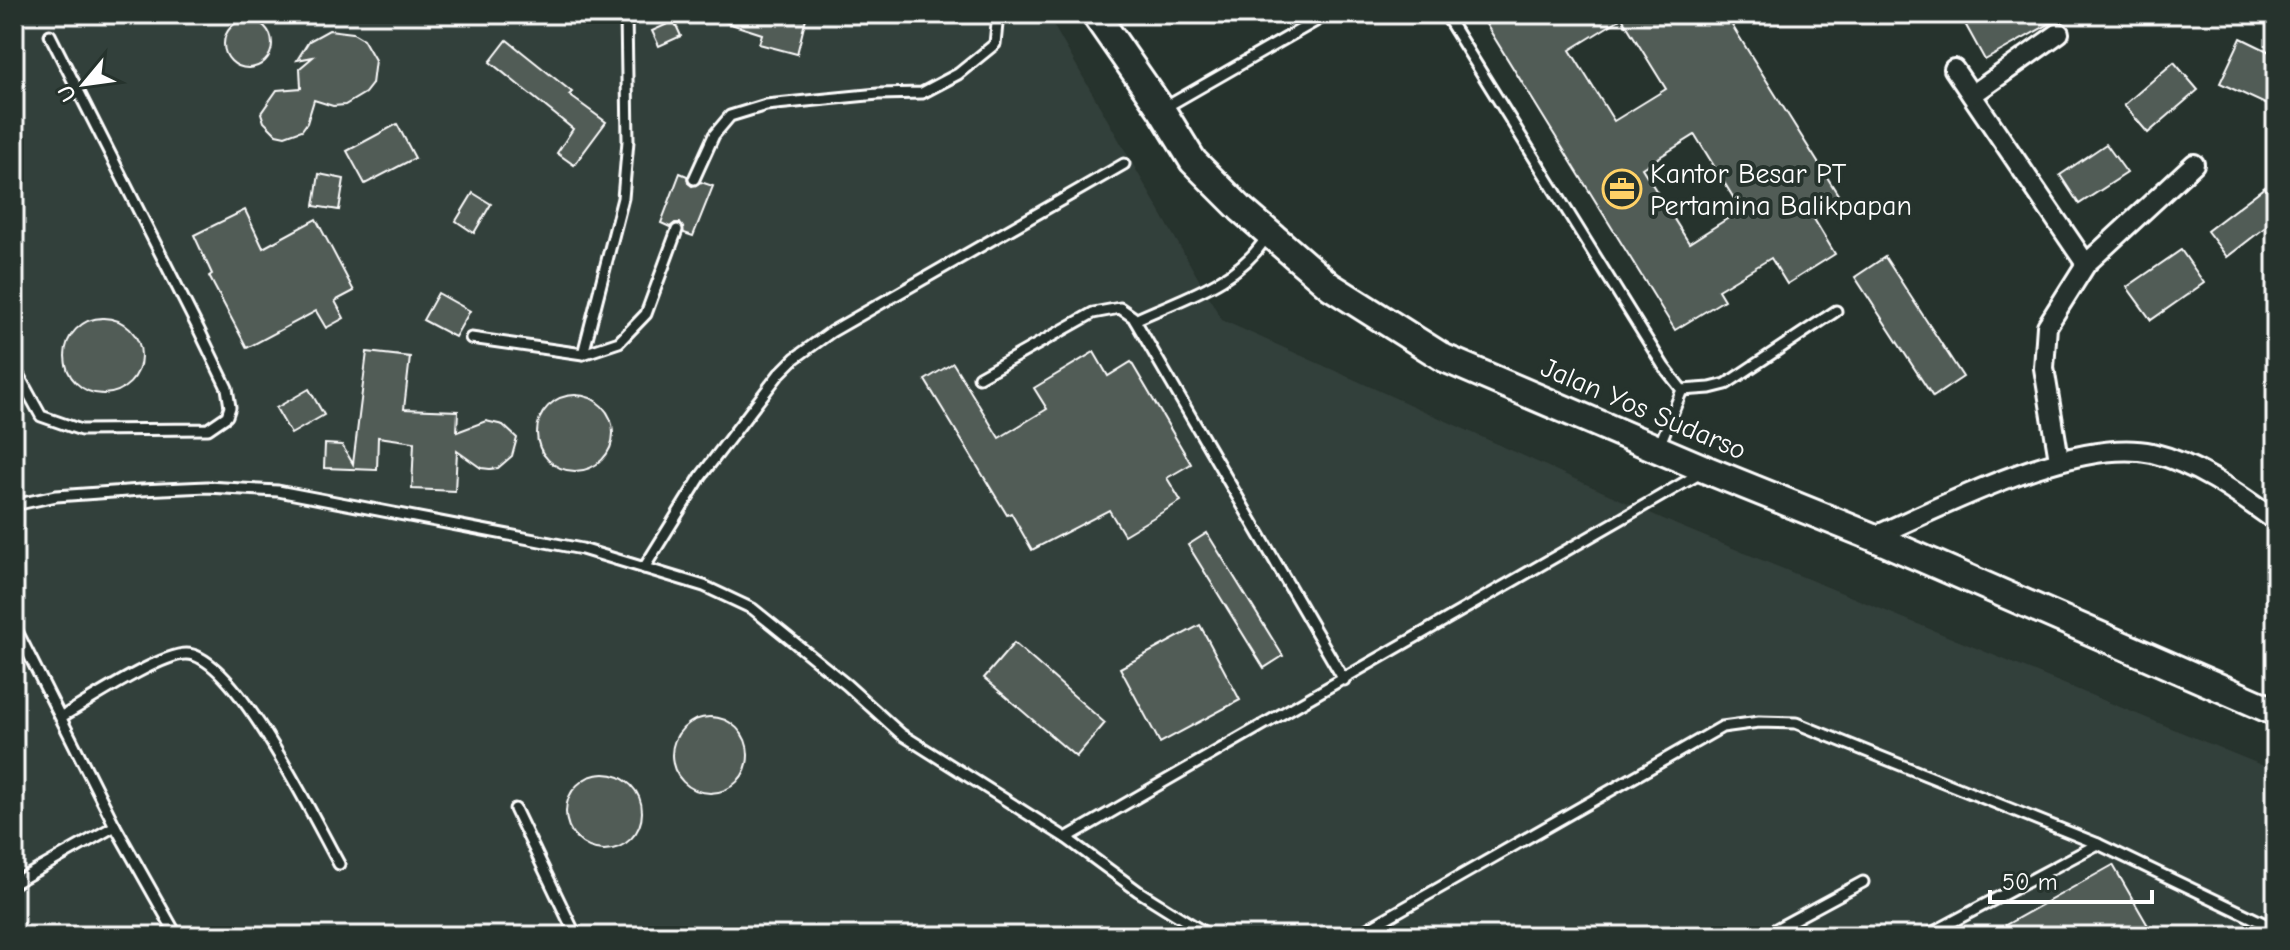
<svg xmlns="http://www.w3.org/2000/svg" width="2290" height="950" font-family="'Comic Neue',sans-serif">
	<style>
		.built { fill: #333f3a }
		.building { fill: #515c57; stroke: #fff; stroke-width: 2; fill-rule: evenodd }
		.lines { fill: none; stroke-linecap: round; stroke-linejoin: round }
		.service-casing { stroke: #fff; stroke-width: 15 }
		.minor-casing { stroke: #fff; stroke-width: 24 }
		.secondary-casing { stroke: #fff; stroke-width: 32 }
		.service { stroke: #26332d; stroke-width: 9 }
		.minor { stroke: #26332d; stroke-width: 18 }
		.secondary { stroke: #26332d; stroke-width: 26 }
		.labels { text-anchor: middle; stroke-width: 8; stroke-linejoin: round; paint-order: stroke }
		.poi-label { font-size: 28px; fill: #fff; stroke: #26332d; text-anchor: start }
		.street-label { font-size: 28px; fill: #fff; stroke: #26332d }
	</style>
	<rect width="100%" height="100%" fill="#26332d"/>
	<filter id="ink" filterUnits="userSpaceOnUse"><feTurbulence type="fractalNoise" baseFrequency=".0125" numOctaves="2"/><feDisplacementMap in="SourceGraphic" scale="16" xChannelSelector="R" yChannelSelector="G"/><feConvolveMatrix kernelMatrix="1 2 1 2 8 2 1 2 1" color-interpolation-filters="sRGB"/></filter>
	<g filter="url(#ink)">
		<!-- built -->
		<path class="built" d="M14 14H1047L1222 320 1679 526 2276 771V936H14Z"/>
		<!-- building -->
		<g class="building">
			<path d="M712 14H807L797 54 759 44 762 34 712 18Z"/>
			<path d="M1496 14H1725L1842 201 1814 219 1835 254 1787 284 1771 258 1718 290 1724 300 1675 330 1484 21ZM1622 18 1666 89 1614 121 1570 50ZM1695 135 1741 210 1689 243 1642 168Z"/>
			<path d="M1973 14H2067L1985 60 1963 20Z"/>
			<circle cx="248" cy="44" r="24"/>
			<path d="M674 21 681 36 659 46 652 31Z"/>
			<path d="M329 30 353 33 363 39 375 60 372 84 365 93 345 105 333 106 314 100 307 123 302 130 285 136 276 134 264 122 261 113 277 90 301 88 300 68 313 57 297 60 309 41Z"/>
			<path d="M2241 38 2276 55V109L2220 83Z"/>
			<path d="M507 40 572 92 569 95 606 122 574 165 557 153 573 129 490 62Z"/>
			<path d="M2174 62 2198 90 2148 133 2124 105Z"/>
			<path d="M397 124 415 158 365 184 347 151Z"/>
			<path d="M2106 144 2127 173 2079 204 2060 175Z"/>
			<path d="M680 173 687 176 688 183 692 186 701 182 713 186 693 236 684 233 680 223H675L670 227 661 223Z"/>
			<path d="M319 174 344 179 339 210 314 206Z"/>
			<path d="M2265 187 2276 201V219L2227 257 2207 231Z"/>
			<path d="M473 193 491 204 474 233 456 221Z"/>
			<path d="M245 210 263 248 316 219 354 291 335 301 344 318 326 328 316 311 247 348 209 276 212 274 194 235Z"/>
			<path d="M2181 250 2204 283 2151 320 2127 287Z"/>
			<path d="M1885 257 1963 377 1933 397 1855 277Z"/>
			<path d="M438 293 470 311 455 337 423 320Z"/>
			<circle cx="103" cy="356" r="38"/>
			<path d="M367 352 410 357 404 409 458 411 457 432 486 421 503 425 517 438 512 456 498 468 490 469 481 468 457 451 455 491 412 489 414 442 378 437 377 470 324 468 325 444 342 445 353 464Z"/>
			<path d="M1094 352 1108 376 1131 362 1191 464 1167 478 1181 501 1124 535 1109 510 1032 550 1011 513 1007 515 925 380 953 363 999 438 1047 409 1034 388Z"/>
			<path d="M309 389 324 415 291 434 276 408Z"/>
			<circle cx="575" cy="433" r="38"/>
			<path d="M1207 533 1283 656 1264 668 1188 545Z"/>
			<path d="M1200 625 1240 700 1160 743 1120 668Z"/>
			<path d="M1014 643 1105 723 1076 757 984 678Z"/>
			<circle cx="710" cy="755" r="38"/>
			<circle cx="604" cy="812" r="38"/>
			<path d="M2113 865 2154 936H1986Z"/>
		</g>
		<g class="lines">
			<!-- service casing -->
			<g class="service-casing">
				<g id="service">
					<path d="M1445 14 1664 367 1682 390"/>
					<path d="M1164 108 1328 14"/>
					<path d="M694 179 714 135 730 116 766 105 878 94 922 93 958 74 995 44 998 14"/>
					<path d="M1135 320C1182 298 1239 283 1267 236"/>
					<path d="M471 338 583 354 619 342 646 314 677 230"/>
					<path d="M583 354 623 198 628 141 626 14"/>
					<path d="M14 367 41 416 81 430 208 429 227 416 230 407 227 388 200 332 50 35"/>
					<path d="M979 377 1093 313 1120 308 1133 317 1344 680"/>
					<path d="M1682 390 1710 388 1726 384 1836 311"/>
					<path d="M1659 446 1682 390"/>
					<path d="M14 505 56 496 141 490 207 487 278 491 582 549 704 586 753 609 847 685 901 734 1066 838 1138 891 1210 936"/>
					<path d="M644 568 701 476 779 374 795 358 831 332 1124 164"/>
					<path d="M14 625 115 826 177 936"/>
					<path d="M61 717C87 702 160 654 186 654 234 653 316 823 339 864"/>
					<path d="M515 809 576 936"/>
					<path d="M1066 838 1701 473"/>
					<path d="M14 883 115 826"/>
					<path d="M1188 936 1199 929"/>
					<path d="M1355 936 1722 727 1759 722 1796 723 2098 844"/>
					<path d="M1763 936 1863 882"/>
					<path d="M1926 936 2098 844 2276 929"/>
				</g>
			</g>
			<!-- minor casing -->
			<g class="minor-casing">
				<g id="minor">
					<path d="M1954 69 2086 264"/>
					<path d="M1972 95 2059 33"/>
					<path d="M2059 459 2044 368 2047 326 2086 264 2194 164"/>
					<path d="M1873 537C1944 506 2076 436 2152 453 2198 464 2238 494 2276 521"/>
				</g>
			</g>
			<!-- secondary casing -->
			<g class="secondary-casing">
				<path id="secondary" d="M1095 14 1161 109 1193 161 1242 210 1330 286 1444 358 1707 470 1873 537 2276 712"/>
			</g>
			<!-- service -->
			<use href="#service" class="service"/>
			<!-- minor -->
			<use href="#minor" class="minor"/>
			<!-- secondary -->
			<use href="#secondary" class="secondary"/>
		</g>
	</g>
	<!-- icons -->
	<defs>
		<g id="office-ring" transform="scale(2)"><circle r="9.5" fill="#26332d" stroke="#ffd166" stroke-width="1.5"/><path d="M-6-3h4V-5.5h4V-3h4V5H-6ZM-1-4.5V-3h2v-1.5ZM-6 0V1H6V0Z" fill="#ffd166"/></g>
	</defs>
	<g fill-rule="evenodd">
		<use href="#office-ring" x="1622" y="189"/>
	</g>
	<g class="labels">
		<!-- poi labels -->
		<g class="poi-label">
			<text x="1650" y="183">Kantor Besar PT<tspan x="1650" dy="32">Pertamina Balikpapan</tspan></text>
		</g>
		<!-- street labels -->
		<g class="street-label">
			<text transform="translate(1644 408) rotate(23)" y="10">Jalan Yos Sudarso</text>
		</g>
	</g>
	<!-- margin -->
	<rect width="2290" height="950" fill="none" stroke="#26332d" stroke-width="48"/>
	<rect x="24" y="24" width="2242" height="902" fill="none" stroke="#fff" stroke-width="3" filter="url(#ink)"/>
	<!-- north arrow -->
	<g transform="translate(84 84) rotate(241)" stroke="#26332d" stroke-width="6" paint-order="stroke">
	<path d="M0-6L14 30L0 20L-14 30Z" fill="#ffffff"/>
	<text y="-12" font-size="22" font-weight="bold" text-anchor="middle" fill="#ffffff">U</text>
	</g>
	<!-- scale -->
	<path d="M1990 890v12h162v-12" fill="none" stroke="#ffffff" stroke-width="4"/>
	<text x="2002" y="890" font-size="24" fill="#ffffff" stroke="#26332d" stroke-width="6" paint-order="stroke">50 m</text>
</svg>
